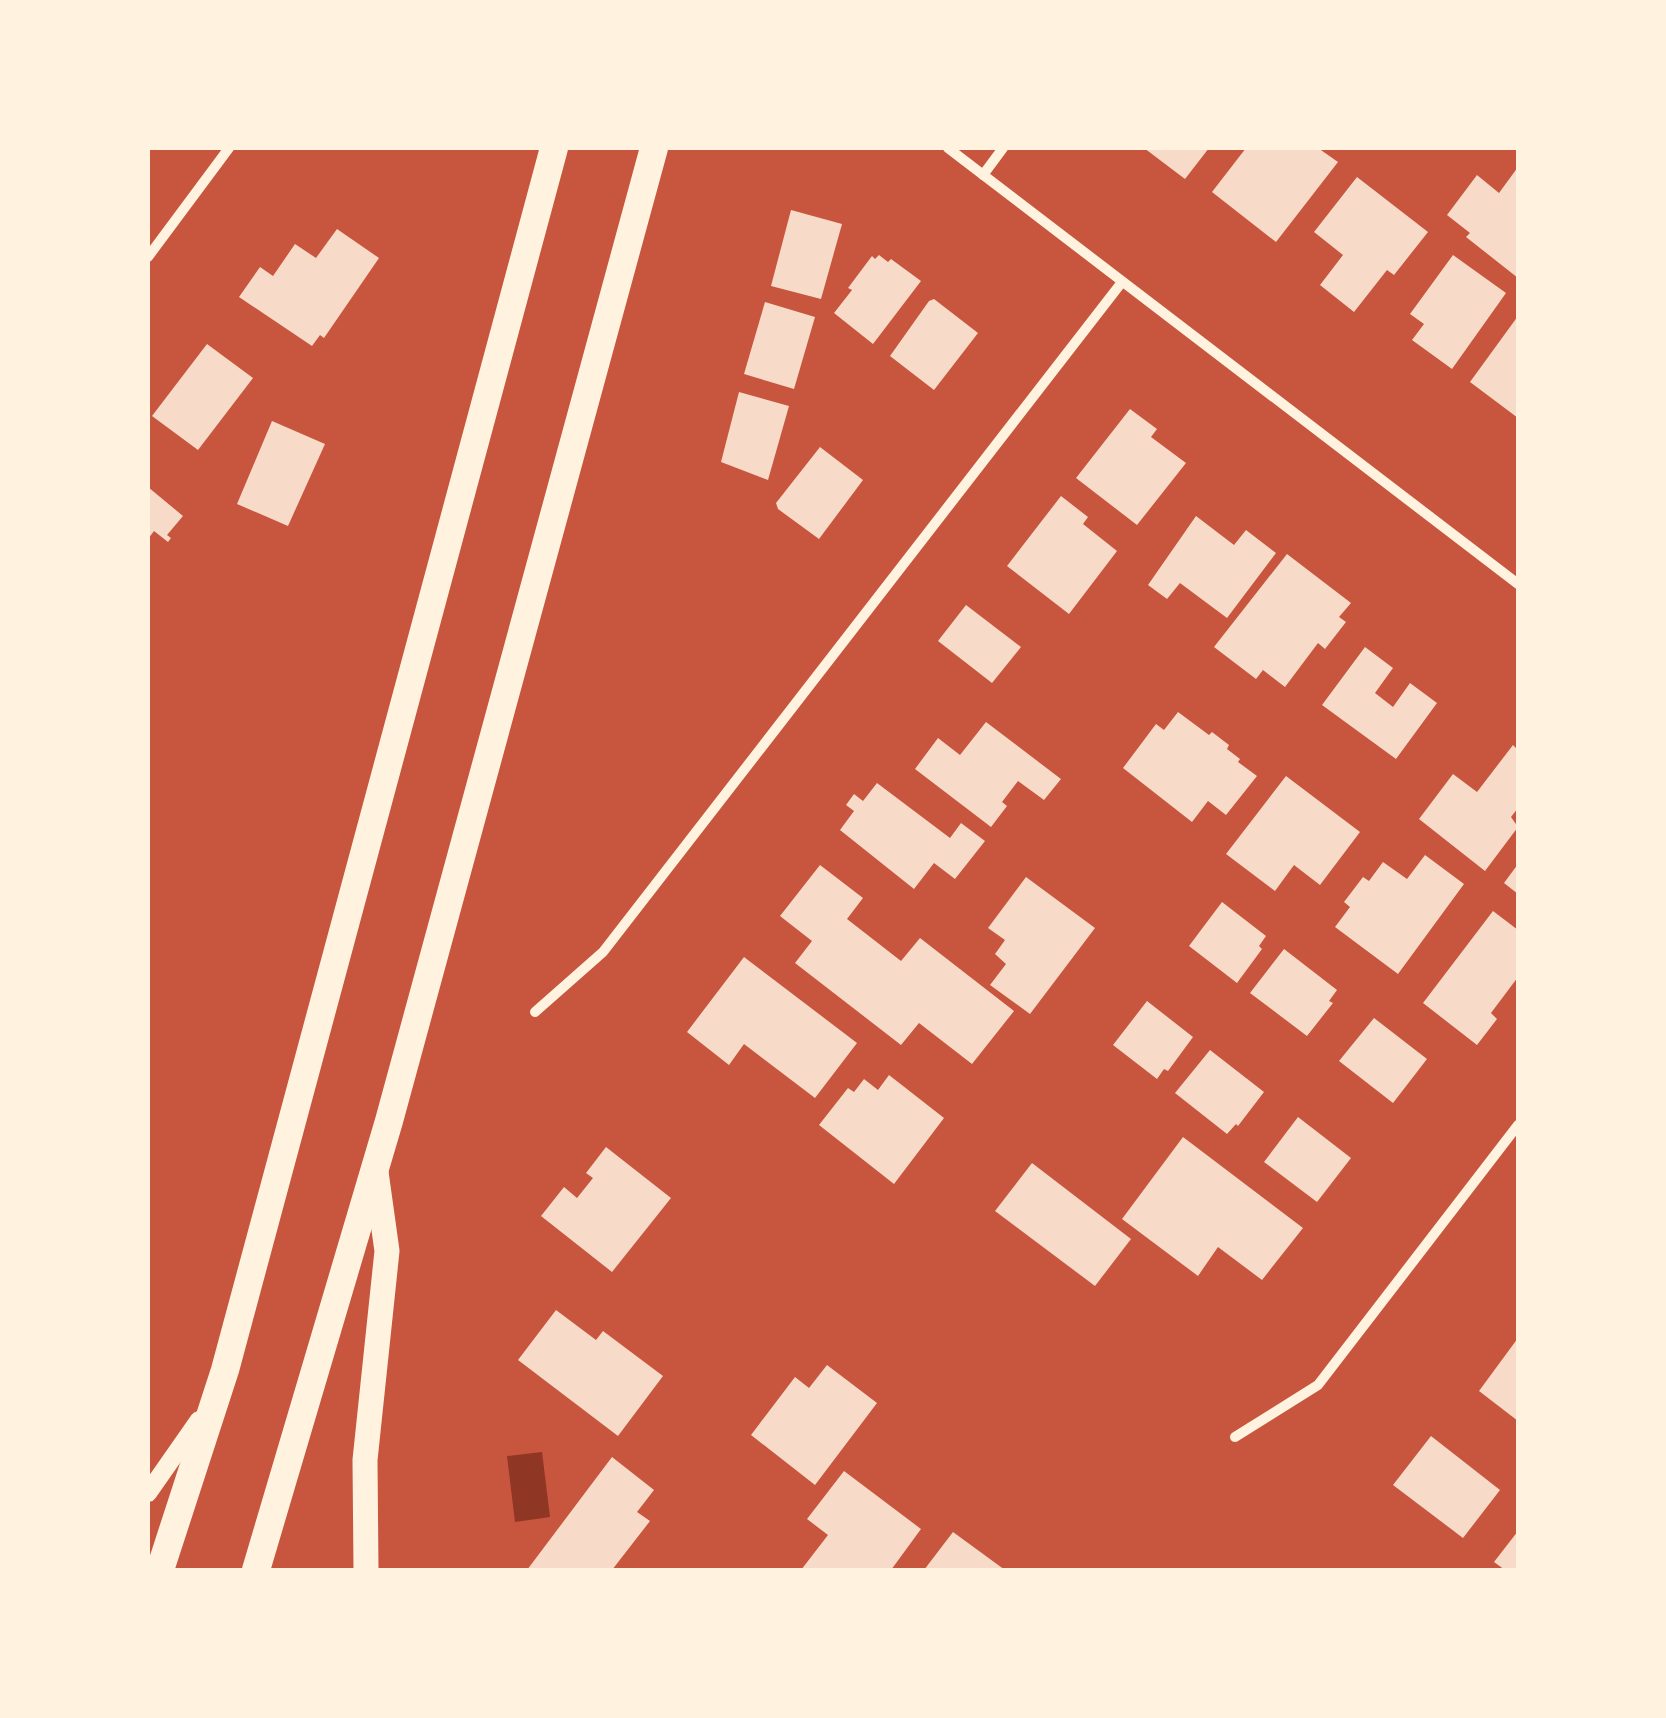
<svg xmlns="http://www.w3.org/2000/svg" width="1666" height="1718" font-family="Roboto,sans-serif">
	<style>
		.water { fill: #8f3625 }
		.building { fill: #f7dbc8 }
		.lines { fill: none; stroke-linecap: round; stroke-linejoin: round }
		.minor { stroke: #fff3e0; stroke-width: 10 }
		.tertiary { stroke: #fff3e0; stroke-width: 18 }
		.primary { stroke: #fff3e0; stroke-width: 25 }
		.trunk { stroke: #fff3e0; stroke-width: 28 }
	</style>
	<rect width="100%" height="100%" fill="#c8553d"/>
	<!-- water -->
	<path class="water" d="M542 1452 550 1517 515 1522 507 1456Z"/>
	<!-- building -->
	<g class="building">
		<path d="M1144 148H1209L1185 179Z"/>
		<path d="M1246 148H1318L1338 162 1276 242 1212 192Z"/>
		<path d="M1518 167V278L1466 237 1470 233 1447 215 1477 175 1499 193Z"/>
		<path d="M1357 177 1428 232 1394 275 1387 270 1354 312 1320 285 1343 255 1314 232Z"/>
		<path d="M791 210 842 224 821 299 771 286Z"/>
		<path d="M337 229 379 258 324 338 320 335 312 346 239 297 260 267 273 276 295 244 316 258Z"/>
		<path d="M879 255 888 262 891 259 921 281 873 344 834 313 852 290 848 288 872 256 875 259Z"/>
		<path d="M1453 255 1506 293 1452 369 1412 340 1424 324 1410 314Z"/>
		<path d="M934 299 978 333 934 390 890 356 929 301Z"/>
		<path d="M765 302 815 317 794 389 744 374Z"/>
		<path d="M1518 316V418L1470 382Z"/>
		<path d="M207 344 253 378 198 450 152 416Z"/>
		<path d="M739 392 789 406 768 480 721 462Z"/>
		<path d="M1130 409 1157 429 1151 437 1186 463 1137 525 1076 478Z"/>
		<path d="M272 421 325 444 288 526 237 504Z"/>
		<path d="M820 447 863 480 819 539 778 509 776 503Z"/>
		<path d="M148 487 183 516 167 535 171 538 168 542 154 531 148 539Z"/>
		<path d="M1061 496 1088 517 1083 524 1117 551 1069 614 1007 566Z"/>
		<path d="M1196 516 1234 545 1246 530 1276 553 1227 618 1180 583 1167 599 1148 585Z"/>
		<path d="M1287 554 1351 603 1339 617 1346 622 1325 649 1318 643 1285 687 1263 670 1256 679 1214 647Z"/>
		<path d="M966 605 1021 647 992 683 938 641Z"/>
		<path d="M1365 647 1393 668 1375 693 1393 707 1410 683 1437 703 1396 759 1322 705Z"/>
		<path d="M1178 712 1209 735 1212 732 1229 745 1227 749 1240 759 1238 762 1257 776 1226 815 1208 801 1192 822 1123 768 1156 724 1164 730Z"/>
		<path d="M986 722 1061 779 1044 800 1018 781 1002 802 1007 806 991 827 915 769 938 738 960 755Z"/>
		<path d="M1513 745 1518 750V808L1511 817 1518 827 1485 871 1419 819 1453 774 1477 792Z"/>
		<path d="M1286 776 1360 832 1320 885 1294 865 1275 891 1226 854Z"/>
		<path d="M877 783 950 838 961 823 985 841 955 879 934 863 914 889 840 830 854 811 846 805 854 794 863 801Z"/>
		<path d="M1425 855 1464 884 1398 974 1335 927 1350 907 1344 902 1363 877 1369 881 1383 862 1407 879Z"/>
		<path d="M1518 864V894L1504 883Z"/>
		<path d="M820 865 863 898 847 919 901 961 920 938 1014 1011 972 1064 919 1023 901 1045 795 963 812 941 780 916Z"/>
		<path d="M1026 877 1095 928 1030 1014 990 985 1006 964 995 954 1005 940 988 928Z"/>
		<path d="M1222 902 1266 936 1259 946 1262 949 1237 983 1189 946Z"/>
		<path d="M1493 911 1518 930V977L1491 1013 1497 1019 1477 1045 1423 1003Z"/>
		<path d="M1284 949 1337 990 1329 1001 1333 1003 1307 1036 1250 993Z"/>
		<path d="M744 957 857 1043 815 1098 744 1044 729 1065 687 1032Z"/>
		<path d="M1147 1001 1193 1037 1168 1071 1164 1069 1157 1079 1113 1045Z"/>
		<path d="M1374 1018 1427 1059 1393 1103 1339 1061Z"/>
		<path d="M1210 1050 1264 1092 1238 1126 1236 1124 1227 1134 1175 1093Z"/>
		<path d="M889 1075 944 1118 894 1184 819 1125 848 1088 854 1092 864 1079 878 1090Z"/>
		<path d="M1298 1117 1351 1158 1317 1202 1264 1162Z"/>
		<path d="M1183 1137 1303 1228 1262 1280 1218 1247 1198 1276 1122 1219Z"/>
		<path d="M606 1147 671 1198 612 1272 541 1216 564 1187 577 1198 593 1178 586 1173Z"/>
		<path d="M1032 1163 1131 1239 1095 1286 995 1211Z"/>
		<path d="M556 1310 596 1340 603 1331 663 1376 618 1436 518 1360Z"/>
		<path d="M1518 1338V1421L1479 1391Z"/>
		<path d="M827 1365 877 1403 815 1485 751 1435 795 1377 809 1388Z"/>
		<path d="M1431 1436 1500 1490 1463 1538 1393 1485Z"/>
		<path d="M612 1457 654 1490 637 1512 650 1521 612 1570H527Z"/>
		<path d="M844 1471 921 1529 891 1570H801L828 1535 807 1519Z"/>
		<path d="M1518 1531V1570H1505L1494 1562Z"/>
		<path d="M953 1532 1005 1570H924Z"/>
	</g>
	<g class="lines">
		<!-- minor -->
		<g class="minor">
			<path d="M948 148 1518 584"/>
			<path d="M983 175 1003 148"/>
			<path d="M148 257 229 148"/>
			<path d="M535 1012 603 952 1122 282"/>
			<path d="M1235 1437 1318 1385 1518 1125"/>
		</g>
		<!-- tertiary -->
		<path class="tertiary" d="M148 1493 199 1420"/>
		<!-- primary -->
		<path class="primary" d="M366 1570 365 1460 387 1251 375 1165"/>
		<!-- trunk -->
		<g class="trunk">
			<path d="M160 1570 225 1370 554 148"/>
			<path d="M256 1570 389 1121 654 148"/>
		</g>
	</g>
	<!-- border -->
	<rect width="1666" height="1718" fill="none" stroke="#fff3e0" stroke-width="300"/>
</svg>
